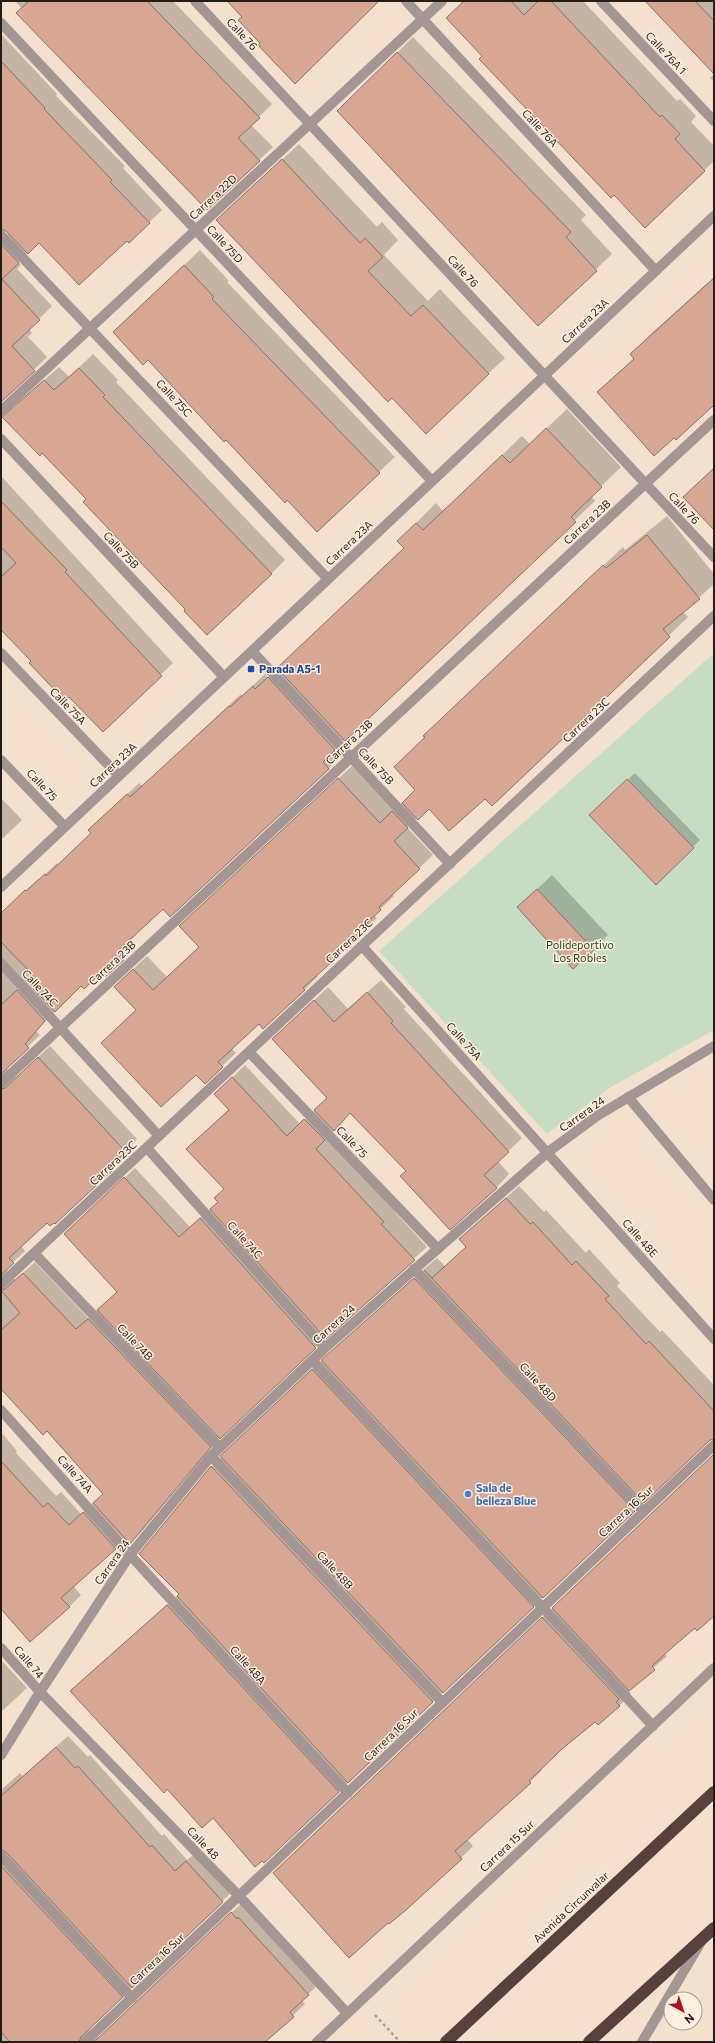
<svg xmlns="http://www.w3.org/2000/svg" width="715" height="2043" font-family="Commissioner,sans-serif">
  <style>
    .green { fill: #c7ddc3 }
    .shadow { fill: #0003 }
    .building { fill: #d8a794; stroke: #8a7269 }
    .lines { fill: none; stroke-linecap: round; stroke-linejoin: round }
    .path { stroke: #ad9e8f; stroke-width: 2.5; stroke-dasharray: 3 3; stroke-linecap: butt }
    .minor { stroke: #a39694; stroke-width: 10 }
    .highway { stroke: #58403c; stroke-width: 12 }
    .transit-dot { fill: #1a4fb4; stroke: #ffefdf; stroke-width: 1.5 }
    .shop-dot { fill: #3f7fe0; stroke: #ffefdf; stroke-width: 1.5 }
    .labels { text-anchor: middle; stroke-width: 3; stroke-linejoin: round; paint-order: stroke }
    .street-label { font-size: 11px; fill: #251e17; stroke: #ffefdf }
    .transit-label { font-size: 11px; font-weight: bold; fill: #164399; stroke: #ffefdf; text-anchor: start }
    .park-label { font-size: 11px; fill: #204c1a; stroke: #ffefdf }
    .shop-label { font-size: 11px; font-weight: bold; fill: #366cbe; stroke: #ffefdf; text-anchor: start }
  </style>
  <rect width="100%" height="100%" fill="#f4e1cd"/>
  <path class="green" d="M 714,653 L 714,1030 L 611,1087 L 547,1134 L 379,951 Z"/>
  <path class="shadow" d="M 15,1 L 173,1 L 272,104 L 251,125 L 273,147 L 207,209 Z
    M 465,1 L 583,1 L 677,101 L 680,99 L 696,116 L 691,122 L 714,146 L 714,161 L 645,227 L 483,56 Z
    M 646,1 L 714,1 L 714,72 Z
    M 1,34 L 57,94 L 56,96 L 125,166 L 123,168 L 162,210 L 129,242 L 127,239 L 39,242 L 18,262 L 21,265 L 17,269 L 52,306 L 29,329 L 32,333 L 28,337 L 47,357 L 1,402 L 1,241 L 12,230 L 1,206 Z
    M 413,37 L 586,215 L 581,220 L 612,254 L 538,325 L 338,111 Z
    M 714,75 L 714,82 L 710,78 Z
    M 299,144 L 377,227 L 382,222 L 398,240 L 384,255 L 428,301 L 440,289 L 505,358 L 488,374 L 234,204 Z
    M 200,250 L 229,281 L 227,282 L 395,457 L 379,472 L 130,317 Z
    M 714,277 L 714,404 L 598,392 L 634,358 L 631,354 L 654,331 Z
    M 93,354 L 118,380 L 116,382 L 285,560 L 271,574 L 187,609 L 87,499 L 18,403 L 59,367 L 69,377 Z
    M 567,409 L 621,467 L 591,496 L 595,501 L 334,750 L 340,756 L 329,768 L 171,915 L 163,907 L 130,938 L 135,947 L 105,976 L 101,971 L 81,985 L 36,1031 L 40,1035 L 7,1067 L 8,1075 L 12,1078 L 18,1076 L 50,1046 L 137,1139 L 124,1152 L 127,1155 L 55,1223 L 47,1222 L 21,1246 L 25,1251 L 8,1267 L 6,1274 L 11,1279 L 16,1279 L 35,1262 L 88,1318 L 100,1308 L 118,1292 L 76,1224 L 135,1168 L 190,1227 L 219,1201 L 225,1189 L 201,1136 L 229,1109 L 215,1094 L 245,1065 L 300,1124 L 328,1098 L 286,1028 L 328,987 L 348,1009 L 381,980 L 406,1007 L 404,1009 L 522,1138 L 498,1161 L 509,1174 L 496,1188 L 407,1171 L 351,1112 L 328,1136 L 396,1209 L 394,1211 L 427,1247 L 325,1337 L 220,1437 L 142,1531 L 130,1543 L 126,1538 L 73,1586 L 81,1595 L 69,1607 L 1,1608 L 1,1432 L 17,1451 L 16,1453 L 56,1496 L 61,1492 L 81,1514 L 103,1494 L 47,1429 L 1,1387 L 1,914 L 38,879 L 39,880 L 57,863 L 58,865 L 92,833 L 102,818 L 139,783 L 143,786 L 241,694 L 242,696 L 265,674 L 268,678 L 404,548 L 398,541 L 436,503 L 443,511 L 522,436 L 530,444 Z
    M 1,476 L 173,663 L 103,730 L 1,629 Z
    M 667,516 L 714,574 L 714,584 L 683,612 L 688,617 L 492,805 L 485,798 L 429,808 L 417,818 L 407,827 L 433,855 L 392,894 L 394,896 L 374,915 L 377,918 L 316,975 L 318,976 L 304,990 L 259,1023 L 231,1048 L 236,1053 L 222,1066 L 137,1010 L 129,973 L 147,956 L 167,977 L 200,946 L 194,913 L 352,766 L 394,810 L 416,790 L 426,737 L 444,717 L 623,547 L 625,550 Z
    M 635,773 L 700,840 L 656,883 L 591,815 Z
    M 1,798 L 22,820 L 1,840 Z
    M 552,875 L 608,935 L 573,967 L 518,907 Z
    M 519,1186 L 544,1212 L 546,1210 L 586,1253 L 589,1249 L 620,1283 L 617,1286 L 660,1332 L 662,1330 L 714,1385 L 714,1438 L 709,1439 L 338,1792 L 214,1816 L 84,1679 L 179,1594 L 141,1554 L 212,1467 L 234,1443 L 334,1349 L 437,1258 L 445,1266 L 467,1246 L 460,1239 Z
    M 714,1455 L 714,1615 L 696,1627 L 664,1654 L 667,1656 L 628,1690 L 631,1694 L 619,1706 L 595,1720 L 562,1749 L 541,1768 L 542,1770 L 530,1782 L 467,1839 L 473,1846 L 461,1858 L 405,1909 L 286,1861 Z
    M 1,1660 L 27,1688 L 1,1712 Z
    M 68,1736 L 88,1757 L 90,1755 L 162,1836 L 164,1834 L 187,1860 L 199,1850 L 234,1890 L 92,2025 L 90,2031 L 92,2035 L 99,2037 L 102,2035 L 244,1901 L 320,1983 L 302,2000 L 305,2004 L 265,2042 L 3,2042 L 1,2040 L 1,1790 L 20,1773 L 23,1776 Z"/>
  <path class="building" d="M 29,1 L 147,1 L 260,118 L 238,138 L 260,161 L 207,210 L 16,13 Z
    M 227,1 L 379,1 L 295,84 L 258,45 L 260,43 L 238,20 L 242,17 Z
    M 464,1 L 511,1 L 524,15 L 538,1 L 551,1 L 660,117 L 662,115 L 680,134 L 675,139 L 705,171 L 645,228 L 614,195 L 611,198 L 479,59 L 482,56 L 446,18 Z
    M 645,1 L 695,1 L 714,21 L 714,74 Z
    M 397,52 L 571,232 L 566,237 L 597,271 L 538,326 L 337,111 Z
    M 1,61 L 45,108 L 44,109 L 112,180 L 110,182 L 150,223 L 129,243 L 127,241 L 79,285 L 39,243 L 28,254 L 6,231 L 1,229 Z
    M 282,159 L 360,243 L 365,238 L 383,257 L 368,271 L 411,316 L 423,305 L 489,374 L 426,434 L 392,398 L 388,402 L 216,220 Z
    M 1,244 L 19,263 L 2,279 L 40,320 L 12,346 L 35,371 L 1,402 Z
    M 184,265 L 214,297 L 212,299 L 380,473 L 317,532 L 287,500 L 285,503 L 226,440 L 224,442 L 148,360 L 143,365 L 113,332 Z
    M 714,278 L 714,405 L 676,440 L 674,438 L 654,456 L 597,392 L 634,359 L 630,354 Z
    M 79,368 L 105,395 L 103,397 L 272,574 L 207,635 L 184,611 L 185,609 L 83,502 L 86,499 L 42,453 L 40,456 L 2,417 L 44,380 L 54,390 Z
    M 546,428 L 602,487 L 571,517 L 576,522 L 345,741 L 277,668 L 404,548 L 397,541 L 416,523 L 423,530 L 502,455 L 510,463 Z
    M 714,468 L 714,530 L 683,497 Z
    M 1,501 L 67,570 L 65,572 L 162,676 L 103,732 L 69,697 L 65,701 L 29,663 L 31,661 L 1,630 L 1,577 L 16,563 L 1,547 Z
    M 647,535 L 700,599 L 663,629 L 670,637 L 492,806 L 485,799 L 449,831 L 429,809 L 418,820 L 402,803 L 415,790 L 394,767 L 425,737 L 423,736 L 603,565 L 606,568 Z
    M 268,677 L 335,750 L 323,762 L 329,769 L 170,917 L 163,909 L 119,950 L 124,960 L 105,977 L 101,973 L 84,989 L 81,986 L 55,1012 L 26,981 L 33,975 L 1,942 L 1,913 L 25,890 L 26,891 L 45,874 L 46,876 L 91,833 L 88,830 L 127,794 L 130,797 L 229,706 L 230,707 L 253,686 L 255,689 Z
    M 338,778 L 380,823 L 392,811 L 408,828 L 394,841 L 420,869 L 379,907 L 381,910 L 361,928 L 365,932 L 303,988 L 305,990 L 263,1029 L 259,1024 L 218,1062 L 223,1067 L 205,1084 L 196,1075 L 161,1107 L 101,1043 L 136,1010 L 114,987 L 133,969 L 153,990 L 199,947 L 179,926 Z
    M 627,779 L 694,848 L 656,885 L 589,815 Z
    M 537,889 L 594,950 L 573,969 L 517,907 Z
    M 17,990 L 45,1021 L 25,1044 L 29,1048 L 1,1074 L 1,1005 Z
    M 367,992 L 393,1021 L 391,1023 L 509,1152 L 484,1175 L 497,1188 L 450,1230 L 400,1176 L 406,1171 L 350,1113 L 334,1131 L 314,1110 L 327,1098 L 272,1039 L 314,1000 L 334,1022 Z
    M 38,1057 L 126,1152 L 112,1164 L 115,1168 L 55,1224 L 54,1223 L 50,1226 L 47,1223 L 9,1258 L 14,1263 L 1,1275 L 1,1089 L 5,1088 Z
    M 232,1077 L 287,1136 L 304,1119 L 325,1140 L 316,1149 L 384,1222 L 381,1224 L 415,1260 L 326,1339 L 210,1209 L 218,1202 L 214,1198 L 224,1189 L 186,1149 L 229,1110 L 214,1094 Z
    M 124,1177 L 179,1237 L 200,1218 L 316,1348 L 220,1439 L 97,1310 L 117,1292 L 64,1234 Z
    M 506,1198 L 530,1224 L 533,1222 L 572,1265 L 576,1261 L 609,1296 L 605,1299 L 646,1344 L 649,1341 L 714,1411 L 714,1439 L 710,1440 L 644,1503 L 424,1270 L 432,1278 L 466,1247 L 459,1239 Z
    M 23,1273 L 76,1329 L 88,1319 L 211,1447 L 130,1544 L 93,1503 L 103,1494 L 47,1431 L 43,1435 L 1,1389 L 1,1330 L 20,1313 L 1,1290 L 5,1289 Z
    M 414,1278 L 635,1511 L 543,1598 L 321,1360 Z
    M 312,1369 L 534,1607 L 443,1693 L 220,1456 Z
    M 714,1454 L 714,1616 L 697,1631 L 695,1628 L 674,1646 L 652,1666 L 655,1670 L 629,1691 L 552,1608 Z
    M 1,1461 L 43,1507 L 48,1503 L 69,1525 L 83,1512 L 116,1549 L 61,1598 L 70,1607 L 30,1642 L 1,1609 Z
    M 211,1466 L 433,1702 L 348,1783 L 177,1596 L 179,1594 L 139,1554 Z
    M 167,1605 L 339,1792 L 264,1863 L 262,1861 L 255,1867 L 213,1818 L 202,1828 L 167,1789 L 164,1793 L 70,1691 Z
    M 542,1617 L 619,1699 L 616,1702 L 620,1706 L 598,1725 L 595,1722 L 562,1749 L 529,1781 L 531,1783 L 455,1851 L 462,1859 L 406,1910 L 389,1924 L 388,1923 L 349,1958 L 273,1873 Z
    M 56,1747 L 75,1768 L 78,1766 L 150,1847 L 152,1845 L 175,1871 L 186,1861 L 223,1902 L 132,1988 L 6,1852 L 1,1850 L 1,1796 Z
    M 1,1866 L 123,1997 L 81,2037 L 79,2042 L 10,2042 L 1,2032 Z
    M 231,1912 L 237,1919 L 238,1917 L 309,1995 L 290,2012 L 294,2017 L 265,2042 L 94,2042 Z"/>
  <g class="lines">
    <path class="path" d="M 375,2015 L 400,2042"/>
    <path class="minor" d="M 195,1 L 714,557
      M 406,1 L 656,271
      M 601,1 L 714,121
      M 1,23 L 432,481
      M 1,235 L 328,579
      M 1,411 L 442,1
      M 1,439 L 224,677
      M 252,651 L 450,864
      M 1,653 L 119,776
      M 1,760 L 65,827
      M 1,887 L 714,216
      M 362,946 L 714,1339
      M 1,963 L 159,1136
      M 249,1052 L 438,1249
      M 1,1083 L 714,420
      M 628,1097 L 714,1200
      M 147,1148 L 325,1348
      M 34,1253 L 220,1448
      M 414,1269 L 643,1511
      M 1,1284 L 714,616
      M 312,1360 L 653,1726
      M 1,1410 L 130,1555 L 348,1793
      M 211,1456 L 442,1702
      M 1,1648 L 40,1692 L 240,1897 L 347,2013
      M 1,1755 L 40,1692 L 130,1555 L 211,1456 L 325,1348 L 548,1152 L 597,1116 L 714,1046
      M 1,1856 L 132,1998
      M 85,2042 L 714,1445
      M 317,2042 L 714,1668
      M 642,2042 L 701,1942"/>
    <path class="highway" d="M 446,2042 L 714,1792
      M 589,2042 L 714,1928"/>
  </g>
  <rect class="transit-dot" x="247" y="665" width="8" height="8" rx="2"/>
  <circle class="shop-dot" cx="468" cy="1494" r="4"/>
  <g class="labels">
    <g class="street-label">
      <text transform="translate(242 34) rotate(47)" y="4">Calle 76</text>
      <text transform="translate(666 53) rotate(47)" y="4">Calle 76A 1</text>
      <text transform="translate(540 128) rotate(47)" y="4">Calle 76A</text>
      <text transform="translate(213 197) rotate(-43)" y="4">Carrera 22D</text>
      <text transform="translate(225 244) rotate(47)" y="4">Calle 75D</text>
      <text transform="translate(463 271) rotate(47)" y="4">Calle 76</text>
      <text transform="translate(585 321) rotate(-43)" y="4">Carrera 23A</text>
      <text transform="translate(174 398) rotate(47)" y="4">Calle 75C</text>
      <text transform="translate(684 508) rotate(47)" y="4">Calle 76</text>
      <text transform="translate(587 522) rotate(-43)" y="4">Carrera 23B</text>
      <text transform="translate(349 543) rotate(-43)" y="4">Carrera 23A</text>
      <text transform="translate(121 550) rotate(47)" y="4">Calle 75B</text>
      <text transform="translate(68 706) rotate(46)" y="4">Calle 75A</text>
      <text transform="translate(586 720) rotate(-43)" y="4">Carrera 23C</text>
      <text transform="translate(349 742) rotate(-43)" y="4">Carrera 23B</text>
      <text transform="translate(113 765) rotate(-43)" y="4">Carrera 23A</text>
      <text transform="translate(376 766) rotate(47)" y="4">Calle 75B</text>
      <text transform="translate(42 785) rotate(47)" y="4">Calle 75</text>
      <text transform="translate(349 941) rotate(-43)" y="4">Carrera 23C</text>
      <text transform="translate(112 963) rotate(-43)" y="4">Carrera 23B</text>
      <text transform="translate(40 988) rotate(47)" y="4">Calle 74C</text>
      <text transform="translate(464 1041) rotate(48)" y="4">Calle 75A</text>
      <text transform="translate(582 1114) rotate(-35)" y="4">Carrera 24</text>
      <text transform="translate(352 1142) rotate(46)" y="4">Calle 75</text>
      <text transform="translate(113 1163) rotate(-43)" y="4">Carrera 23C</text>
      <text transform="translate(640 1238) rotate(48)" y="4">Calle 48E</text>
      <text transform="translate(245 1240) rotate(48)" y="4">Calle 74C</text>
      <text transform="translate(334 1324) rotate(-42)" y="4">Carrera 24</text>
      <text transform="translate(135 1342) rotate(46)" y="4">Calle 74B</text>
      <text transform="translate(538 1382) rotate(47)" y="4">Calle 48D</text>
      <text transform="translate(75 1474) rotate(48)" y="4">Calle 74A</text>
      <text transform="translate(626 1511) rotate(-43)" y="4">Carrera 16 Sur</text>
      <text transform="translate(112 1562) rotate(-55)" y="4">Carrera 24</text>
      <text transform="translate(335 1570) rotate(47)" y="4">Calle 48B</text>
      <text transform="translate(29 1662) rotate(49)" y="4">Calle 74</text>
      <text transform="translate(248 1665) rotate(48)" y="4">Calle 48A</text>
      <text transform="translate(391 1735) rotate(-44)" y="4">Carrera 16 Sur</text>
      <text transform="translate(203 1843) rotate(46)" y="4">Calle 48</text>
      <text transform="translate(507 1846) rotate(-43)" y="4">Carrera 15 Sur</text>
      <text transform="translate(571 1907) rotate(-43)" y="4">Avenida Circunvalar</text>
      <text transform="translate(157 1959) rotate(-43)" y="4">Carrera 16 Sur</text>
    </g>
    <g class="transit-label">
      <text x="259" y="673">Parada A5-1</text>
    </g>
    <g class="park-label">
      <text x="580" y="949">Polideportivo<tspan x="580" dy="13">Los Robles</tspan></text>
    </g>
    <g class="shop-label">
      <text x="476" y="1492">Sala de<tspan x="476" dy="13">belleza Blue</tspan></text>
    </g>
  </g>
  <rect width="715" height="2043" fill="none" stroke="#251e17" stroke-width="4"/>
  <g transform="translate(683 2011) rotate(140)"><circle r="19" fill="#ffefdf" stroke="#a89b8f"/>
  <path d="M0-3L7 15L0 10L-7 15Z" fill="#a91322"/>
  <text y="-6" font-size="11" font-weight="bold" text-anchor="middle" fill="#251e17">N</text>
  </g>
</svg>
